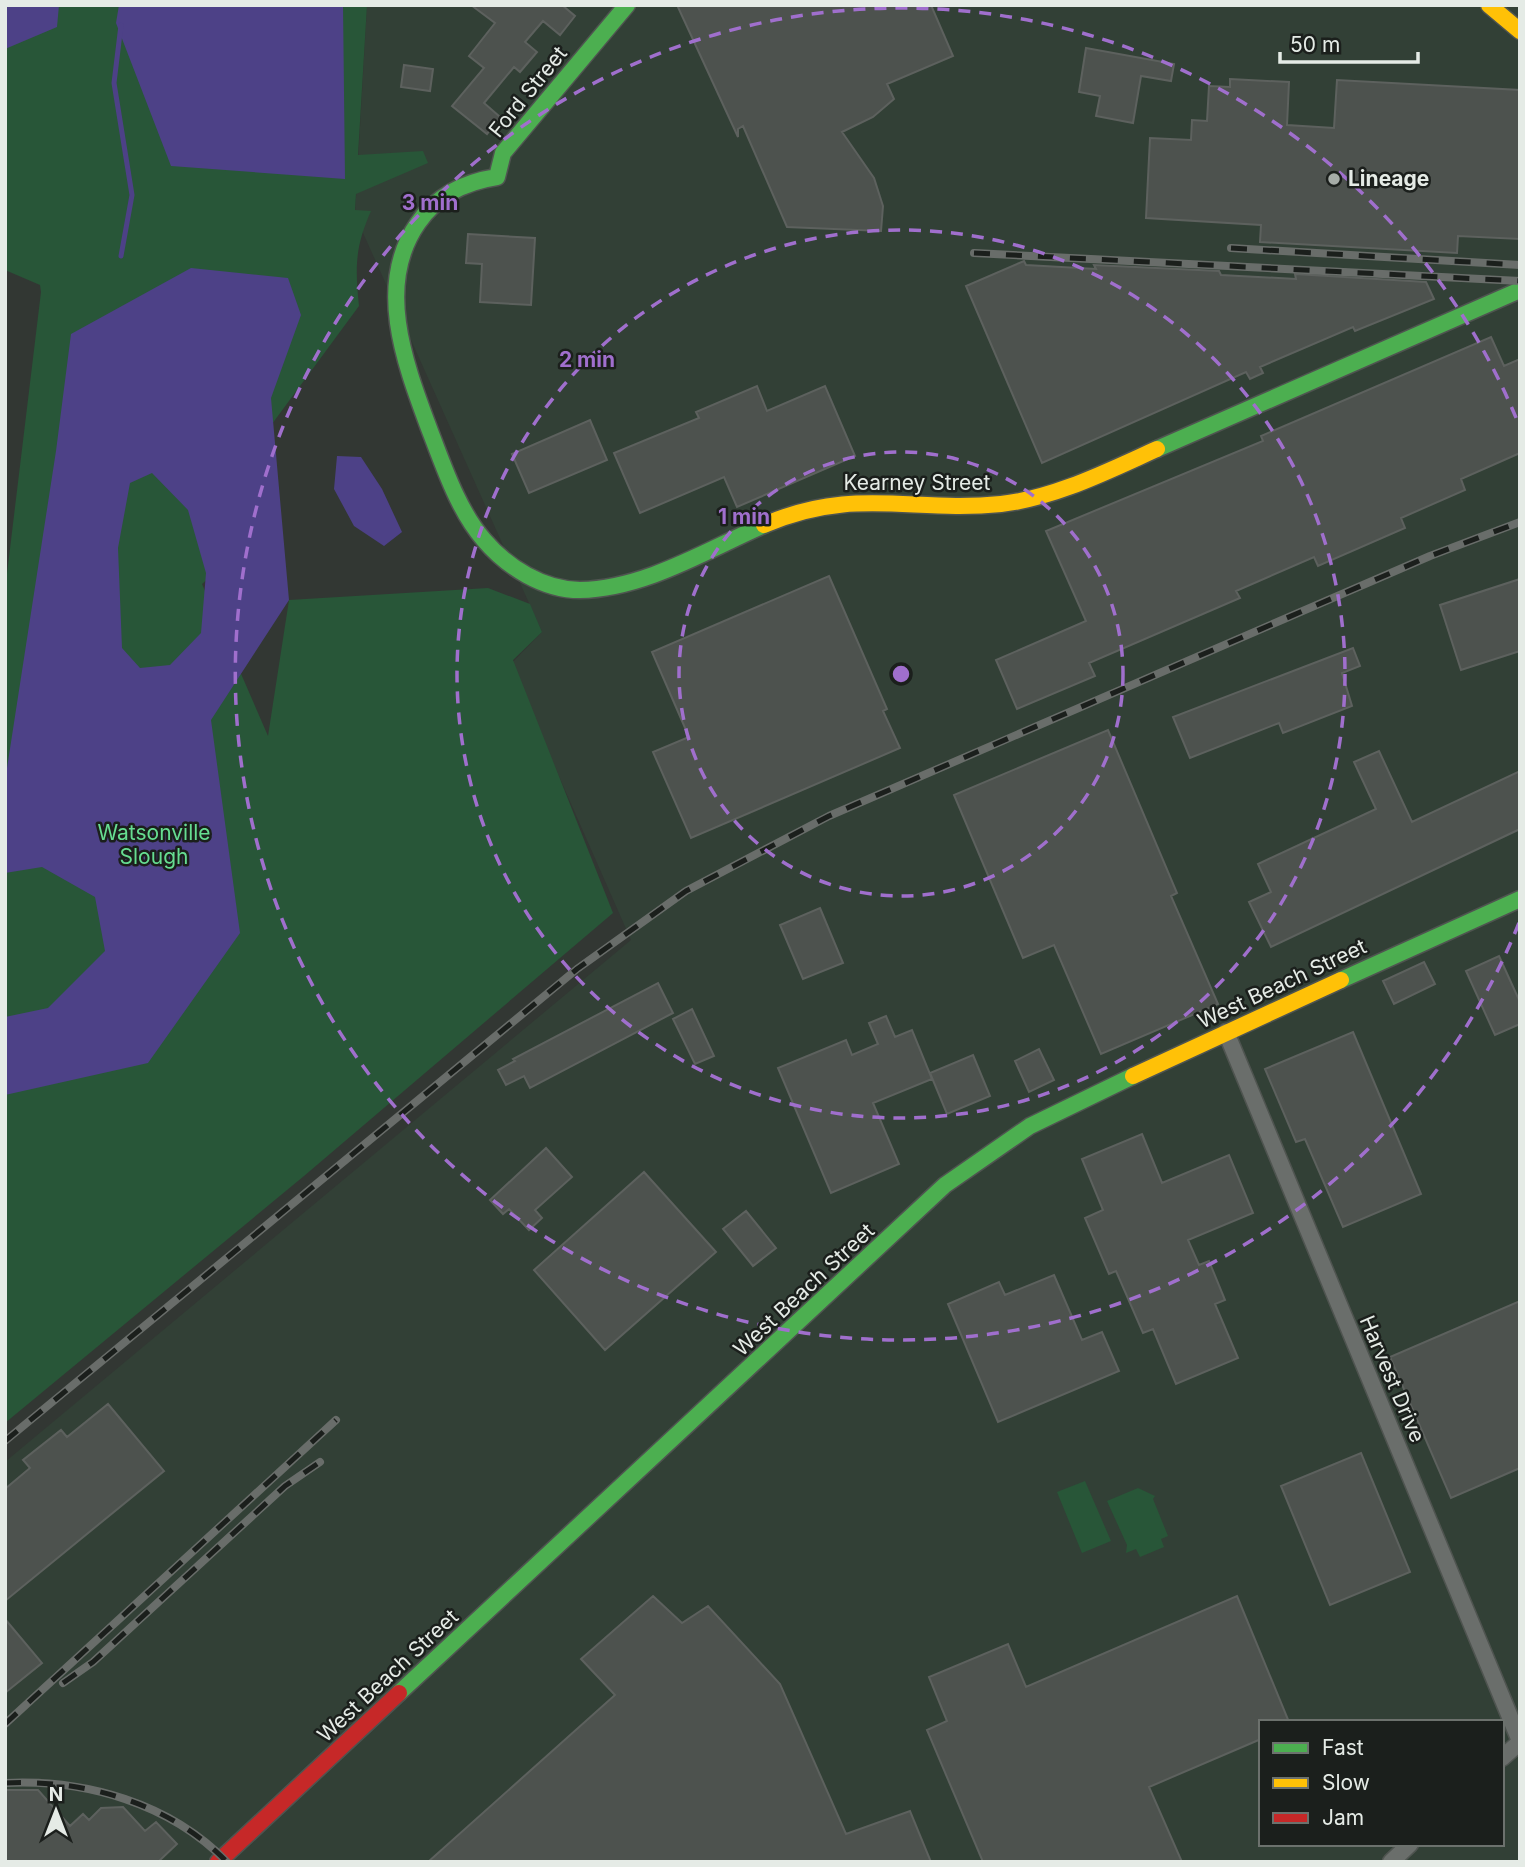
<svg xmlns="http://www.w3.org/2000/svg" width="1525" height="1867" font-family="Inter,sans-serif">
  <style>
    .built { fill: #324036; fill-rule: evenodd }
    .green { fill: #285638 }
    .water { fill: #4d4187; fill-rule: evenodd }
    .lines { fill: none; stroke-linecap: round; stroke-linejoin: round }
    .stream { stroke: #4d4187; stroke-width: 5 }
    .building { fill: #4d524e; stroke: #5d615e; stroke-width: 2 }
    .street-casing { stroke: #4f5450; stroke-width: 19 }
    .fast-casing { stroke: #4f5450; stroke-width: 19 }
    .slow-casing { stroke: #4f5450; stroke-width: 19 }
    .jam-casing { stroke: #4f5450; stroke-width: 19 }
    .street { stroke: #6a6e6b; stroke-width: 16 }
    .fast { stroke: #4caf50; stroke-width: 16 }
    .slow { stroke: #ffc107; stroke-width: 16 }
    .jam { stroke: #c62828; stroke-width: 16 }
    .rail-casing { stroke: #696d6a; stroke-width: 8 }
    .rail { stroke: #1b1f1c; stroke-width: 5; stroke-dasharray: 16; stroke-linecap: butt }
    .ring { fill: none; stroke: #a06fcd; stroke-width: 3.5; stroke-dasharray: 12 9 }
    .poi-dot { fill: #a6aca7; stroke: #1b1f1c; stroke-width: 2.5 }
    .labels { text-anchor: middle; stroke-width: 5; stroke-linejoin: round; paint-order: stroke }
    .street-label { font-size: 21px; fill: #e5ebe6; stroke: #1b1f1c }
    .poi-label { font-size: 21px; font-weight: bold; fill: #e5ebe6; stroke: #1b1f1c; text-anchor: start }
    .park-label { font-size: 21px; fill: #66dd91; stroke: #1b1f1c }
    .centre { fill: #a06fcd; stroke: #1b1f1c; stroke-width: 3.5 }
    .ring-label { font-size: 21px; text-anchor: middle; font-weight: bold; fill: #a06fcd; stroke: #1b1f1c; stroke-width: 5; stroke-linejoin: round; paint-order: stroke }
  </style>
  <rect width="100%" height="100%" fill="#323733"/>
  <path class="built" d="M 367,5 L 1520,5 L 1520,1862 L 5,1862 L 5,1462 L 631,940 L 510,665 L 542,632 L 355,215 ZM 1261,1722 L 1502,1722 L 1502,1844 L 1261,1844 Z"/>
  <path class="green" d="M 5,5 L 367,5 L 358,155 L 423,151 L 428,163 L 356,194 L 355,210 L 371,211 C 355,247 355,267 359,306 L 258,443 L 249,542 L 202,584 L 268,736 L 289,600 L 488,588 L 530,604 L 542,632 L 513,660 L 613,913 L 304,1176 L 5,1423 L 5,590 L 41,292 L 40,285 L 5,270 Z
    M 1085,1481 L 1111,1541 L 1082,1553 L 1057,1492 Z
    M 1138,1488 L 1155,1496 L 1153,1499 L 1168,1536 L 1161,1539 L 1164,1547 L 1140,1557 L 1136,1549 L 1126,1553 L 1127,1545 L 1107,1501 Z"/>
  <path class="water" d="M 5,5 L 59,5 L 57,27 L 5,49 Z
    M 119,5 L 343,5 L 345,179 L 171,166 L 116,23 Z
    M 191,268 L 288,278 L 301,315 L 271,398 L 289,600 L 211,720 L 240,933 L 148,1063 L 5,1095 L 5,1017 L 48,1008 L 105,951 L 95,897 L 42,867 L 5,873 L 5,781 L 56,451 L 71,334 ZM 152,473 L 188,510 L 206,573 L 201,633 L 170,665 L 140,668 L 122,648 L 118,548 L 130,483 Z
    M 337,456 L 361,457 L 382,489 L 402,532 L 384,546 L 354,526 L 334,489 Z"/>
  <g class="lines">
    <path class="stream" d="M 121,256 L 132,195 L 114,83 L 121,25"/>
  </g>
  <path class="building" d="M 471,5 L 562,5 L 575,16 L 560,35 L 543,21 L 525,42 L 537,52 L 520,72 L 514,67 L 484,103 L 500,117 L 487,134 L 452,106 L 484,68 L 469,56 L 495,23 Z
    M 677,5 L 931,5 L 953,56 L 887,84 L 894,99 L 873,117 L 842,132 L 874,178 L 883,206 L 881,231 L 787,227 L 743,126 L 738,129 L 738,137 Z
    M 1086,48 L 1174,64 L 1171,81 L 1141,76 L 1133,123 L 1096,116 L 1100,96 L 1079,92 Z
    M 404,65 L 433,69 L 430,91 L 401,87 Z
    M 1230,79 L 1289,82 L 1287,125 L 1334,128 L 1337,80 L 1520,90 L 1520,239 L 1458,236 L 1457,253 L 1260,242 L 1261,225 L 1146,218 L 1150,138 L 1191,140 L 1192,120 L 1207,121 L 1209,86 L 1230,87 Z
    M 468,234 L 535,238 L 531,305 L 480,302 L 482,264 L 466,263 Z
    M 1024,261 L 1026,265 L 1096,269 L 1094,265 L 1219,271 L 1221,275 L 1296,279 L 1295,274 L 1426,282 L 1434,299 L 1355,331 L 1353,327 L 1260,367 L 1263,373 L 1250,379 L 1246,372 L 1042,463 L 966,286 Z
    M 1491,337 L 1504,366 L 1520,359 L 1520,453 L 1461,479 L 1465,490 L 1401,518 L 1405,528 L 1318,566 L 1314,557 L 1236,591 L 1240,598 L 1089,663 L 1095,676 L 1017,709 L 996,660 L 1086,621 L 1046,531 L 1263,441 L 1261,436 Z
    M 757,386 L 767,411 L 825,386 L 855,456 L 737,507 L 724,477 L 640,513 L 614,453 L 699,418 L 696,412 Z
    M 590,420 L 607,460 L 529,493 L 512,454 Z
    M 829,576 L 887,709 L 883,711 L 900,748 L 691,838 L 653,752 L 689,737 L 652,652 Z
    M 1520,579 L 1520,651 L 1461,670 L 1440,605 Z
    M 1353,648 L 1360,666 L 1342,673 L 1352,706 L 1283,733 L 1279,723 L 1190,758 L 1173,717 Z
    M 1108,730 L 1177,893 L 1171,896 L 1218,1004 L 1101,1054 L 1054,945 L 1023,958 L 954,795 Z
    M 1379,751 L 1412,822 L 1520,771 L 1520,829 L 1271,947 L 1249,902 L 1271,892 L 1258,864 L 1376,809 L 1354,762 Z
    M 820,908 L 843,963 L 803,979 L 780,925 Z
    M 1499,956 L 1520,1002 L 1520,1024 L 1495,1035 L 1466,971 Z
    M 1424,962 L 1435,984 L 1394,1004 L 1383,981 Z
    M 658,983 L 673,1013 L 530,1088 L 524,1076 L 506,1085 L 498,1070 L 515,1061 L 513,1059 Z
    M 692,1009 L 714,1056 L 695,1064 L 673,1019 Z
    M 886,1016 L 895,1037 L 912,1030 L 932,1079 L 873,1103 L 899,1164 L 831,1193 L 778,1068 L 846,1040 L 852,1055 L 878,1044 L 869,1023 Z
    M 1353,1032 L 1421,1194 L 1343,1227 L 1305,1139 L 1296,1142 L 1265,1069 Z
    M 1039,1049 L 1054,1080 L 1029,1092 L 1015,1061 Z
    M 973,1055 L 990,1096 L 947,1114 L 930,1073 Z
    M 1142,1134 L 1162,1183 L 1229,1155 L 1253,1213 L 1188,1240 L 1199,1265 L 1209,1261 L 1225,1300 L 1215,1304 L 1238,1358 L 1176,1384 L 1153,1329 L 1143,1333 L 1116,1271 L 1109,1274 L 1085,1218 L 1103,1210 L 1082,1159 Z
    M 546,1148 L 572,1177 L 535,1210 L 542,1218 L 529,1230 L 509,1209 L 503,1214 L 490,1200 Z
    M 644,1172 L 716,1252 L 605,1350 L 534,1270 Z
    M 746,1211 L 776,1248 L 753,1266 L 723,1229 Z
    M 1054,1275 L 1082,1340 L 1102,1332 L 1119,1371 L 998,1422 L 948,1304 L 999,1282 L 1005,1295 Z
    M 1520,1301 L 1520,1468 L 1451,1498 L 1390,1357 Z
    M 108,1404 L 164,1471 L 5,1601 L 5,1489 L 30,1468 L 23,1460 L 61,1430 L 67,1437 Z
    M 1361,1453 L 1410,1572 L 1330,1605 L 1281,1486 Z
    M 653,1596 L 682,1623 L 708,1606 L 780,1684 L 846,1834 L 910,1811 L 931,1862 L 428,1862 L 615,1695 L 581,1659 Z
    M 1237,1596 L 1289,1722 L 1261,1722 L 1261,1739 L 1149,1787 L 1182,1862 L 983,1862 L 927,1730 L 947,1721 L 929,1677 L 1008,1644 L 1026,1687 Z
    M 5,1619 L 42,1663 L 5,1693 Z
    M 5,1790 L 38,1790 L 70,1826 L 83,1814 L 89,1820 L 101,1808 L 123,1807 L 145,1831 L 156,1822 L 177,1844 L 158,1862 L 5,1862 Z"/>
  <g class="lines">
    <g class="street-casing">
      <path id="street" d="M 1226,1032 L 1520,1741
        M 1502,1758 L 1520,1742
        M 1391,1862 L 1410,1844"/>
    </g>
    <g class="fast-casing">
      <path id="fast" d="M 627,5 L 503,153 L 497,177 C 464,182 437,195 418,223 C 374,286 406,366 430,431 C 444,467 458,510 484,540 C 507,567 543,590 580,590 C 644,589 707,550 764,525
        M 1157,449 L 1520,290
        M 1341,980 L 1520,899
        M 399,1693 L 945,1185 L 1030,1126 L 1133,1076"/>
    </g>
    <g class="slow-casing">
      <path id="slow" d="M 1489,5 L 1520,31
        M 764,525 C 853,486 912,513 1001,504 C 1055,498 1108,471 1157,449
        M 1133,1076 L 1341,980"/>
    </g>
    <g class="jam-casing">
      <path id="jam" d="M 218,1862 L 399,1693"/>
    </g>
    <use href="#street" class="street"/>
    <use href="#fast" class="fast"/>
    <use href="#slow" class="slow"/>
    <use href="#jam" class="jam"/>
    <g class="rail-casing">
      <path id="rail" d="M 1231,248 L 1520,265
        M 974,253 L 1520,281
        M 5,1441 L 577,969 L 686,891 L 829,816 L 1430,556 L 1520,522
        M 63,1683 L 93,1662 L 285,1486 L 320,1462
        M 5,1724 L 336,1420
        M 5,1783 C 85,1779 170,1803 227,1862"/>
    </g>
    <use href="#rail" class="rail"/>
  </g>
  <g class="ring">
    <circle cx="901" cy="674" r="222"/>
    <circle cx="901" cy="674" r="444"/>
    <path d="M1519 923A666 666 0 1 1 1519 425"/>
  </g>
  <circle class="poi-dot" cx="1334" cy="179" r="7"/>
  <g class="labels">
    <g class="street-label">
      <text transform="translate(528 92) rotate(-51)" y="7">Ford Street</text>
      <text x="917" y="490">Kearney Street</text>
      <text transform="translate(1282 984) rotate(-25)" y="7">West Beach Street</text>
      <text transform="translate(804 1290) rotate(-43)" y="7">West Beach Street</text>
      <text transform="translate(1392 1379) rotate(67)" y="7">Harvest Drive</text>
      <text transform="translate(388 1676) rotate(-43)" y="7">West Beach Street</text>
    </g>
    <g class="poi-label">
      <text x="1348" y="186">Lineage</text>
    </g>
    <g class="park-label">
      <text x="154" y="840">Watsonville<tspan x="154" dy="24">Slough</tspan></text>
    </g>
  </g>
  <circle cx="901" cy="674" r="10" class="centre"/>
  <g class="ring-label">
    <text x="430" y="210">3 min</text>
    <text x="587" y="367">2 min</text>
    <text x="744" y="524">1 min</text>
  </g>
  <rect width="1525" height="1867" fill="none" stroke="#e5ebe6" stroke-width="14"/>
  <rect x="1259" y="1720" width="245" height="126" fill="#1b1f1c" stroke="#6c716d" stroke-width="2"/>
  <rect x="1273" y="1743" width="35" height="10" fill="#4caf50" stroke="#6c716d" stroke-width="2"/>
  <text x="1322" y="1755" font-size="21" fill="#e5ebe6">Fast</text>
  <rect x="1273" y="1778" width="35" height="10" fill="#ffc107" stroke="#6c716d" stroke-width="2"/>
  <text x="1322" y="1790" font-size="21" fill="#e5ebe6">Slow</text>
  <rect x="1273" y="1813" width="35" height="10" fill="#c62828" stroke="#6c716d" stroke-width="2"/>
  <text x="1322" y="1825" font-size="21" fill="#e5ebe6">Jam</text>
  <g transform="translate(56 1811)" stroke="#1b1f1c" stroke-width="5" paint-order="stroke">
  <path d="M0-5L12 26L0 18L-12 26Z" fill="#e5ebe6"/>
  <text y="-10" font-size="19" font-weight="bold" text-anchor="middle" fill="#e5ebe6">N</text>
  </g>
  <path d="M1280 52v10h138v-10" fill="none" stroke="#e5ebe6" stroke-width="3.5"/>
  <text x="1290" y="52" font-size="21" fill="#e5ebe6" stroke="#1b1f1c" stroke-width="5" paint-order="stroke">50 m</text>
</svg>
